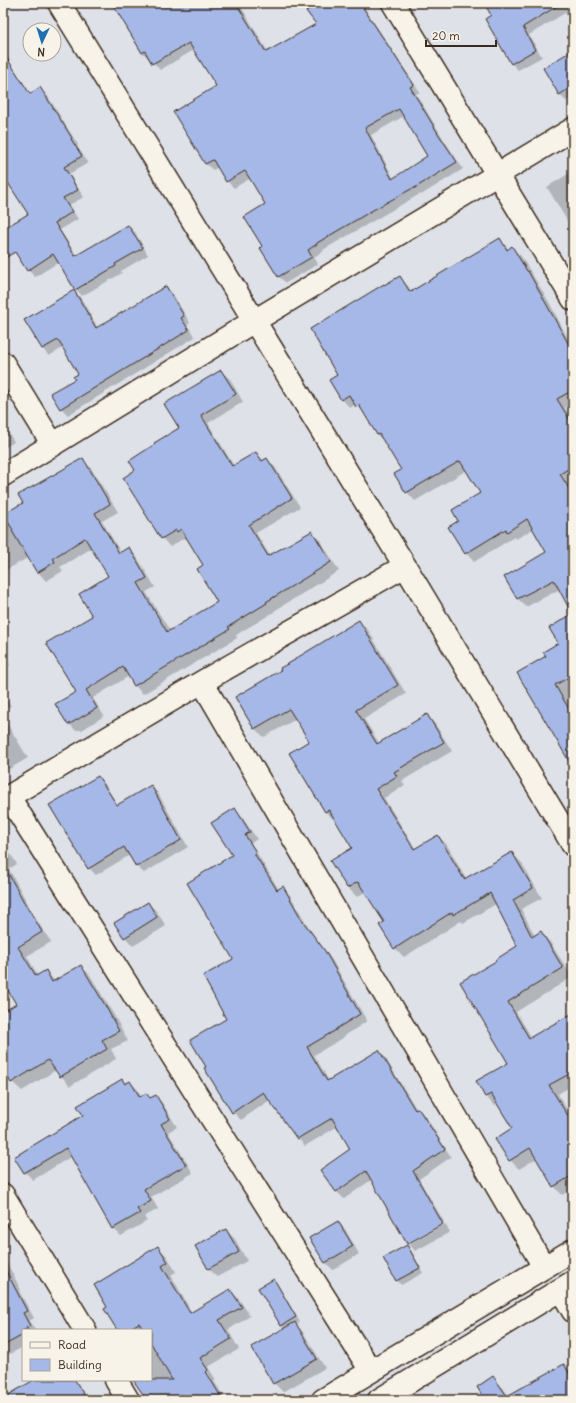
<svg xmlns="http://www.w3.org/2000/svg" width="576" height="1403" font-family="Delius,sans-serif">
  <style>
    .shadow { fill: #0003; fill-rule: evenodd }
    .building { fill: #a5b8e7; stroke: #3b2a1e; fill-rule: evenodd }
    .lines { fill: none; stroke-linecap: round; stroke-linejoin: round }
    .minor-casing { stroke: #3b2a1e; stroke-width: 25 }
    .minor { stroke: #f7f3e8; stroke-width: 22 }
  </style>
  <rect width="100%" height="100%" fill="#dee1e8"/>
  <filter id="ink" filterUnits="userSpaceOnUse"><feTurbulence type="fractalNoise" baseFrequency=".025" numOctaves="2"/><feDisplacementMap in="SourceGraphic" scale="8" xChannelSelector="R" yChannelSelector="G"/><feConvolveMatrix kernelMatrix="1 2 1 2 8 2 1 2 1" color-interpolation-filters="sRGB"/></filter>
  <g filter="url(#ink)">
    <path class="shadow" d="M 113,3 L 239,3 L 268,52 L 317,24 L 321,3 L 361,3 L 420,92 L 416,94 L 446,143 L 463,169 L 421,195 L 420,194 L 380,217 L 323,250 L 324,251 L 314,257 L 318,264 L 286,283 L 279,277 L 261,248 L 264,247 L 266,204 L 251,178 L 234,188 L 227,181 L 218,167 L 213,170 L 206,164 L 175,112 L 217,86 L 194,50 L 160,70 L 150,58 L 149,59 L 142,52 ZM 404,116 L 428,157 L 394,179 L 371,135 Z
      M 490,3 L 573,3 L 573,26 L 565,13 L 529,35 L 542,57 L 518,70 L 511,63 L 493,16 Z
      M 573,51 L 573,97 L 566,101 L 559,94 Z
      M 40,89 L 47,95 L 78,145 L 77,146 L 88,163 L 69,174 L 84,197 L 69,205 L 78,219 L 60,230 L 77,256 L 128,226 L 135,232 L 148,255 L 121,271 L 122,273 L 82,296 L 76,289 L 59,262 L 35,277 L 28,270 L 29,215 L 3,173 L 3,118 Z
      M 573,171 L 573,233 L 568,225 L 569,224 L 547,187 Z
      M 500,239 L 509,250 L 512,248 L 521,256 L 549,302 L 573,348 L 573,402 L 565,408 L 573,421 L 573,613 L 560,589 L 526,607 L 518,599 L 547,552 L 533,529 L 516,539 L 514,537 L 474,562 L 466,553 L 460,521 L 481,493 L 467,470 L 415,501 L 407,492 L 403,470 L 386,443 L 377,435 L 366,415 L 356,404 L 350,408 L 342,399 L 339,375 L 384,286 L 399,277 L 408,286 L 412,292 Z
      M 166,287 L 173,294 L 190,323 L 187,325 L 195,337 L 68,415 L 61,408 L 80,374 L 64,347 L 49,356 L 43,349 L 25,320 L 74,291 L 81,298 L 98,328 Z
      M 221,371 L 230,379 L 243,402 L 208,423 L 234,466 L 256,453 L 264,461 L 267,459 L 275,467 L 300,507 L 256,533 L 270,556 L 312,532 L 320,540 L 339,571 L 274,611 L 274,612 L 236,635 L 237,638 L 143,694 L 135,686 L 129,676 L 93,698 L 104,716 L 82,730 L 75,730 L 67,721 L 77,692 L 93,616 L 109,577 L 92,548 L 60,567 L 63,571 L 46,581 L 38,572 L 29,557 L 3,572 L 3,524 L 8,520 L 24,503 L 82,459 L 91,468 L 118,512 L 102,521 L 121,553 L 129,548 L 137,557 L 155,587 L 146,592 L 170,631 L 218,602 L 205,566 L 188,538 L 186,539 L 184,538 L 170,547 L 162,538 L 137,471 L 180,428 Z
      M 3,423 L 14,442 L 3,449 Z
      M 573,615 L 573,765 L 547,656 L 559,643 Z
      M 359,621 L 368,630 L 406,694 L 364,719 L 379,743 L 426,715 L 435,724 L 452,751 L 402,781 L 405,785 L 384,798 L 416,849 L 438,836 L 447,845 L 466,879 L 512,853 L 521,862 L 542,898 L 521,909 L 535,936 L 541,933 L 550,942 L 572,977 L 516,1012 L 532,1038 L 573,1014 L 573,1085 L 558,1094 L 573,1120 L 573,1189 L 562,1195 L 554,1186 L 537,1158 L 519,1169 L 510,1160 L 513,1128 L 498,1104 L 495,1106 L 486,1097 L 477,1081 L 510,1063 L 498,962 L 519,947 L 496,904 L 463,923 L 461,921 L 404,957 L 395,948 L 385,922 L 365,892 L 357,897 L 348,888 L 332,861 L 353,848 L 336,820 L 335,821 L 326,812 L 290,753 L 310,742 L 296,719 L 264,737 L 255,729 L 237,698 Z
      M 3,654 L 10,665 L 3,670 Z
      M 3,693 L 11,706 L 3,710 Z
      M 3,717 L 28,758 L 9,769 L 3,763 Z
      M 98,777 L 105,784 L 118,806 L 151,786 L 158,793 L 188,847 L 144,873 L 136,866 L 130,855 L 96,875 L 89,868 Z
      M 235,810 L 242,817 L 257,839 L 251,843 L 279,890 L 282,887 L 290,895 L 309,928 L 332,960 L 367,1021 L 343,1037 L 343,1038 L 314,1055 L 329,1081 L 379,1051 L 386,1059 L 417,1110 L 418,1109 L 426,1117 L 451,1157 L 419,1179 L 444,1222 L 409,1242 L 409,1244 L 371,1180 L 344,1199 L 336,1191 L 352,1149 L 338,1126 L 305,1146 L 298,1138 L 270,1100 L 241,1120 L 233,1112 L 205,1069 L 228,1019 L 234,959 L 233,855 Z
      M 3,843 L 17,864 L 9,869 L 36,919 L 51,942 L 27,956 L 38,976 L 46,972 L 55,981 L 80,966 L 90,975 L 114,1015 L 128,1041 L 111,1049 L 116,1059 L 70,1086 L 56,1070 L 22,1091 L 12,1082 L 3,1067 L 3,1013 L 17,1004 L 3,980 Z
      M 148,903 L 157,912 L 166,926 L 133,946 L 125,937 Z
      M 122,1081 L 126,1085 L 130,1082 L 138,1090 L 142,1097 L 151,1099 L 156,1096 L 163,1104 L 177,1127 L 168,1132 L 193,1173 L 151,1197 L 158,1209 L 144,1217 L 147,1221 L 121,1236 L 113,1228 L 72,1156 L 33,1180 L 25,1172 Z
      M 338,1222 L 345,1229 L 359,1254 L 333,1270 L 326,1263 L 311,1238 Z
      M 445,1224 L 450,1232 L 415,1251 L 409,1244 Z
      M 226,1230 L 235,1239 L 247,1261 L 217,1277 L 208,1268 Z
      M 407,1246 L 411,1250 L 423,1273 L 401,1285 L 397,1280 Z
      M 158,1247 L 167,1256 L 176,1272 L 171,1275 L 192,1313 L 230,1290 L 239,1299 L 250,1316 L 228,1330 L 239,1349 L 208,1367 L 216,1380 L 214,1381 L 226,1400 L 148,1400 L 134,1380 L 151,1380 L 151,1330 L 118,1330 Z
      M 3,1260 L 7,1263 L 21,1290 L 19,1291 L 34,1318 L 29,1321 L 35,1330 L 23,1330 L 23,1347 L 4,1357 L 3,1356 Z
      M 274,1280 L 278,1285 L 300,1322 L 296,1324 L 303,1332 L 325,1368 L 283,1392 L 274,1383 L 284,1329 L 259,1289 Z
      M 564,1365 L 573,1374 L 573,1400 L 486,1400 L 493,1378 L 503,1388 L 509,1396 Z
      M 50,1380 L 75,1380 L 85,1395 L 76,1400 L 62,1400 Z"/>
    <path class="building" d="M 112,3 L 236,3 L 266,52 L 316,24 L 306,11 L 319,3 L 360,3 L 414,85 L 410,87 L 439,135 L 457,162 L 413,189 L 413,188 L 373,210 L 317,243 L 317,244 L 308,250 L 312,257 L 278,277 L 260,248 L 262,246 L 244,217 L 265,204 L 245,171 L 226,182 L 213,160 L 205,164 L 173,112 L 216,86 L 189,43 L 152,64 L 145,51 L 142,53 ZM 399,109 L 427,156 L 392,179 L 365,128 Z
      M 484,3 L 562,3 L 523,27 L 535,50 L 511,64 L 485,19 L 491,15 Z
      M 573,50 L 573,86 L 559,95 L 543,68 Z
      M 3,52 L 30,94 L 40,87 L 72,138 L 71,139 L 82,156 L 64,167 L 78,190 L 63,198 L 72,212 L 55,223 L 75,256 L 128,225 L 143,248 L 115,264 L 116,266 L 75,290 L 53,254 L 27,271 L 15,252 L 3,259 L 3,229 L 28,214 L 3,175 Z
      M 500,238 L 507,250 L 512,246 L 527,271 L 528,271 L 573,352 L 573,390 L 557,399 L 573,425 L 573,466 L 560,474 L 573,495 L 573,675 L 555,685 L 573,716 L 573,768 L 517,673 L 546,656 L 543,652 L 558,643 L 549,628 L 572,614 L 554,580 L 517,599 L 504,577 L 546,552 L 527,519 L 507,532 L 506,529 L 465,554 L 448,527 L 458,521 L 452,510 L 480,493 L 460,461 L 406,493 L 394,474 L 401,470 L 379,434 L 377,435 L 359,405 L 356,407 L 349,395 L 341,400 L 329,380 L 337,375 L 310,329 L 384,284 L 384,285 L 400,276 L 410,292 Z
      M 166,286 L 184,316 L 181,318 L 189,330 L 60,409 L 50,393 L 75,379 L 73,377 L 78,374 L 58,340 L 42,349 L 24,320 L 74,290 L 96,328 Z
      M 221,370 L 236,394 L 201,415 L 232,466 L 256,452 L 262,461 L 267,458 L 292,498 L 249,525 L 268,556 L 312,531 L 331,562 L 266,602 L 267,603 L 228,627 L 230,629 L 134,686 L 123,667 L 86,690 L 97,708 L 68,725 L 55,704 L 76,692 L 46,643 L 92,616 L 79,594 L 108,576 L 85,538 L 53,558 L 55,562 L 37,573 L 12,531 L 13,530 L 3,514 L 23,503 L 18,495 L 83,458 L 110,504 L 95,513 L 119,553 L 129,547 L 147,578 L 138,583 L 167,632 L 217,602 L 197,569 L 203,565 L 181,529 L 177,532 L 176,530 L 161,539 L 123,478 L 135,470 L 129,461 L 155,444 L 154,443 L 179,428 L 164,404 Z
      M 359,620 L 398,685 L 356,710 L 377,744 L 427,714 L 444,742 L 394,772 L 397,776 L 376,789 L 414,849 L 438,835 L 464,879 L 512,852 L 533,888 L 513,900 L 532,937 L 541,931 L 563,968 L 508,1002 L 529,1038 L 573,1013 L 573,1072 L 549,1085 L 573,1124 L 573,1175 L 553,1187 L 530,1148 L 509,1161 L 495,1139 L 512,1128 L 491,1094 L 485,1097 L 476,1081 L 508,1063 L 460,982 L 496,961 L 495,960 L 517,946 L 490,893 L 453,915 L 452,912 L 394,949 L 379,925 L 384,922 L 358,882 L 347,888 L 330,861 L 352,848 L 329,810 L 325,812 L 289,753 L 309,741 L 289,709 L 254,729 L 235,697 L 281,670 L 280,668 L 295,660 L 295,659 Z
      M 98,776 L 117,805 L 151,785 L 181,840 L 136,867 L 124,847 L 88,869 L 49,805 Z
      M 235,808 L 250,832 L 245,835 L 256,852 L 254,853 L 277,890 L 283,886 L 302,920 L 325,951 L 360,1014 L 336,1029 L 336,1030 L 307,1047 L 327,1081 L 379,1050 L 415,1110 L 418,1108 L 445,1149 L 413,1171 L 443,1224 L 407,1244 L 366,1171 L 336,1192 L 320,1170 L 350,1149 L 332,1118 L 297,1139 L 263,1092 L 232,1113 L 204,1068 L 206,1067 L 190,1040 L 226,1019 L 203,976 L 233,959 L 187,883 L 232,855 L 211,823 Z
      M 3,864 L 29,911 L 30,911 L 42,932 L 18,947 L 36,976 L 46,970 L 52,982 L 81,965 L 105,1005 L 119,1031 L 102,1040 L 107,1049 L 60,1077 L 48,1060 L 11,1083 L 3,1069 L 3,1012 L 16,1004 L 3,982 Z
      M 148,902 L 157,917 L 124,938 L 114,923 Z
      M 122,1079 L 125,1084 L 130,1081 L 140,1097 L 146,1093 L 150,1098 L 156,1095 L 170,1119 L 161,1124 L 186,1165 L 144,1189 L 151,1201 L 137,1209 L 140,1213 L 112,1229 L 66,1148 L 24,1173 L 14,1157 L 83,1115 L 77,1106 Z
      M 338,1221 L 353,1246 L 325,1263 L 309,1238 Z
      M 226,1229 L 239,1252 L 208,1269 L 195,1246 Z
      M 407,1245 L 420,1268 L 396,1281 L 383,1258 Z
      M 158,1246 L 168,1262 L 162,1266 L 190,1313 L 230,1289 L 242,1307 L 219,1320 L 231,1339 L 200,1358 L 208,1370 L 206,1372 L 223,1400 L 147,1400 L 133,1380 L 172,1380 L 151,1343 L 151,1330 L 144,1330 L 139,1323 L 127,1330 L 117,1330 L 104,1309 L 107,1307 L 94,1285 Z
      M 3,1265 L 27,1311 L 23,1313 L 30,1326 L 26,1327 L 28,1330 L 23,1330 L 23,1335 L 3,1346 Z
      M 274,1279 L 296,1317 L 281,1326 L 258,1288 Z
      M 295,1322 L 317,1359 L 273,1384 L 251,1347 Z
      M 564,1364 L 573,1380 L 573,1400 L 485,1400 L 477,1387 L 493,1376 L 507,1396 Z
      M 34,1380 L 75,1380 L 87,1400 L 3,1400 L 3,1398 Z"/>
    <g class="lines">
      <g class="minor-casing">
        <path id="minor" d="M 59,3 L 405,566 L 573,845
          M 393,3 L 573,299
          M 3,363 L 53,445
          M 3,475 L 254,321 L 573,129
          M 202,682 L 544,1267
          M 9,797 L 371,1371
          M 3,800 L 202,682 L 405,566
          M 3,1195 L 85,1330
          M 561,1290 L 573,1311
          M 116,1380 L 128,1400
          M 323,1400 L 573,1250
          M 379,1400 L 573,1282"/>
      </g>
      <use href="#minor" class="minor"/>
    </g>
  </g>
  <rect width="576" height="1403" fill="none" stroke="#f7f3e8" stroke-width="16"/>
  <rect x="8" y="8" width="560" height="1387" fill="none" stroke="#3b2a1e" stroke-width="1.5" filter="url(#ink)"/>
  <rect x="22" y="1329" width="130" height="52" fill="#f7f3e8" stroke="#aca397"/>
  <rect x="30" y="1342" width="20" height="6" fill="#f7f3e8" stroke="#aca397"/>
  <text x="58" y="1349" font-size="12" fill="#3b2a1e">Road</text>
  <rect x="30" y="1359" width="20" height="12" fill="#a5b8e7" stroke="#aca397"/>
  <text x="58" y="1369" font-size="12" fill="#3b2a1e">Building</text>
  <g transform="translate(42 42) rotate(184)"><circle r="19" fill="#f7f3e8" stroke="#aca397"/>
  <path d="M0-3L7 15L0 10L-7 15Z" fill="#1f6fb2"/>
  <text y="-6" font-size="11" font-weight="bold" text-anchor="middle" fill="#3b2a1e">N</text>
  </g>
  <path d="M426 40v6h70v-6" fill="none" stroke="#3b2a1e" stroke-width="2"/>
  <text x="432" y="40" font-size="12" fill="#3b2a1e" stroke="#f7f3e8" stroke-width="3" paint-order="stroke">20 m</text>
</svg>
